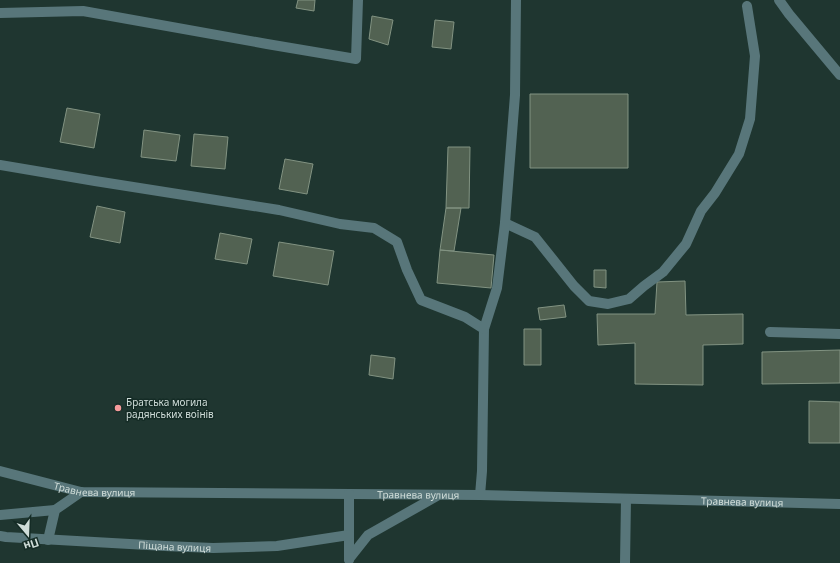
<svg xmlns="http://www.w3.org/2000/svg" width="840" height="563" font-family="'Noto Sans',sans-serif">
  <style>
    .building { fill: #526252; stroke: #829382 }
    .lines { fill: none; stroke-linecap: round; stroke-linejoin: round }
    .minor { stroke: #58767a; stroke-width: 10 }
    .poi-dot { fill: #f59b9b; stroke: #152c26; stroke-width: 1.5 }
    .labels { text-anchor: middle; stroke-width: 3; stroke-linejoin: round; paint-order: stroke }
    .poi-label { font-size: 10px; fill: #d0ddd9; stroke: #152c26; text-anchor: start }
    .street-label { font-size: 10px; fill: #d0ddd9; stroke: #152c26 }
  </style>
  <rect width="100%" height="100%" fill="#1f3630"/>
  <path class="building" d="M 298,0 L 315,0 L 314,11 L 296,8 Z
    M 372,16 L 393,20 L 388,45 L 369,39 Z
    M 435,20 L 454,22 L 451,49 L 432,47 Z
    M 530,94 L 628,94 L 628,168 L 530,168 Z
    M 67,108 L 100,114 L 94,148 L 60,142 Z
    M 144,130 L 180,135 L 176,161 L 141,157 Z
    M 194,134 L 228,137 L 225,169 L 191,166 Z
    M 448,147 L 470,147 L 469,208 L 446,208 Z
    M 285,159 L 313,164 L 307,194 L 279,189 Z
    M 97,206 L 125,212 L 120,243 L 90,237 Z
    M 446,208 L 461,208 L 454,251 L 440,250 Z
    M 220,233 L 252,239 L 247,264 L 215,259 Z
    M 279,242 L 334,251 L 328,285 L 273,276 Z
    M 440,250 L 494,255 L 491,288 L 437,283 Z
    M 594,270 L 606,270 L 606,288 L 594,287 Z
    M 685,281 L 686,315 L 743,314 L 743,344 L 703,345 L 703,385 L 635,384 L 635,343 L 598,345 L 597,314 L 655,314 L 657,282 Z
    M 564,305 L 566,317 L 540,320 L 538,308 Z
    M 524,329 L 541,329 L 541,365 L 524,365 Z
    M 840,350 L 840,383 L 762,384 L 762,352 Z
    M 371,355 L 395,358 L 393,379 L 369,375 Z
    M 809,401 L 840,402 L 840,443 L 809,443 Z"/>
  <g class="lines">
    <g class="minor">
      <path d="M 779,0 L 789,14 L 840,75"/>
      <path d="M 0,13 L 83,11 L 267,44 L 356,59 L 358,0"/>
      <path d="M 0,165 L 95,181 L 279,210 L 340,224 L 374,228 L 397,242 L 407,270 L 421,300 L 465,317 L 484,329 L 482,471 L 480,495"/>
      <path d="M 505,223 L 535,237 L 574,286 L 589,301 L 608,304 L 629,299 L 644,286 L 663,272 L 686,244 L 701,211 L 715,193 L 739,154 L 750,119 L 755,56 L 747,6"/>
      <path d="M 484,329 L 497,288 L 505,223 L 515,95 L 516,0"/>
      <path d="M 770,332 L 840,334"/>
      <path id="s1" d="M 0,471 L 81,492 L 480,495 L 840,504"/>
      <path d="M 349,494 L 349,560"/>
      <path d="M 0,515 L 55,510"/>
      <path id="s2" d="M 0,536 L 6,537 L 165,546 L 213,548 L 277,546 L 349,535"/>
      <path d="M 48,540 L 55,510 L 81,492"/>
      <path d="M 349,559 L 368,535 L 437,496"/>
      <path d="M 625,563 L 626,499"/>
    </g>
  </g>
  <circle class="poi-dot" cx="118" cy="408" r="4"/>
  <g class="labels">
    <g class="poi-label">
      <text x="126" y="406">Братська могила<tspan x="126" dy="12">радянських воїнів</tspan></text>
    </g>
    <g class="street-label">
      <text dy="4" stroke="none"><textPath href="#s1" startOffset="97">Травнева вулиця</textPath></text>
      <text dy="4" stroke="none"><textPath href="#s1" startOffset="421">Травнева вулиця</textPath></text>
      <text dy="4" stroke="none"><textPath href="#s1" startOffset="745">Травнева вулиця</textPath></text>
      <text dy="4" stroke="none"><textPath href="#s2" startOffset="175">Піщана вулиця</textPath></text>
    </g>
  </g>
  <g transform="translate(28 535) rotate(161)" stroke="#152c26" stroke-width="3" paint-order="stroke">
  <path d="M0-3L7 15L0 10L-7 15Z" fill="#d0ddd9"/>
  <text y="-6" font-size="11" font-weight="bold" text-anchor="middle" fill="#d0ddd9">Пн</text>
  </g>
</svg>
